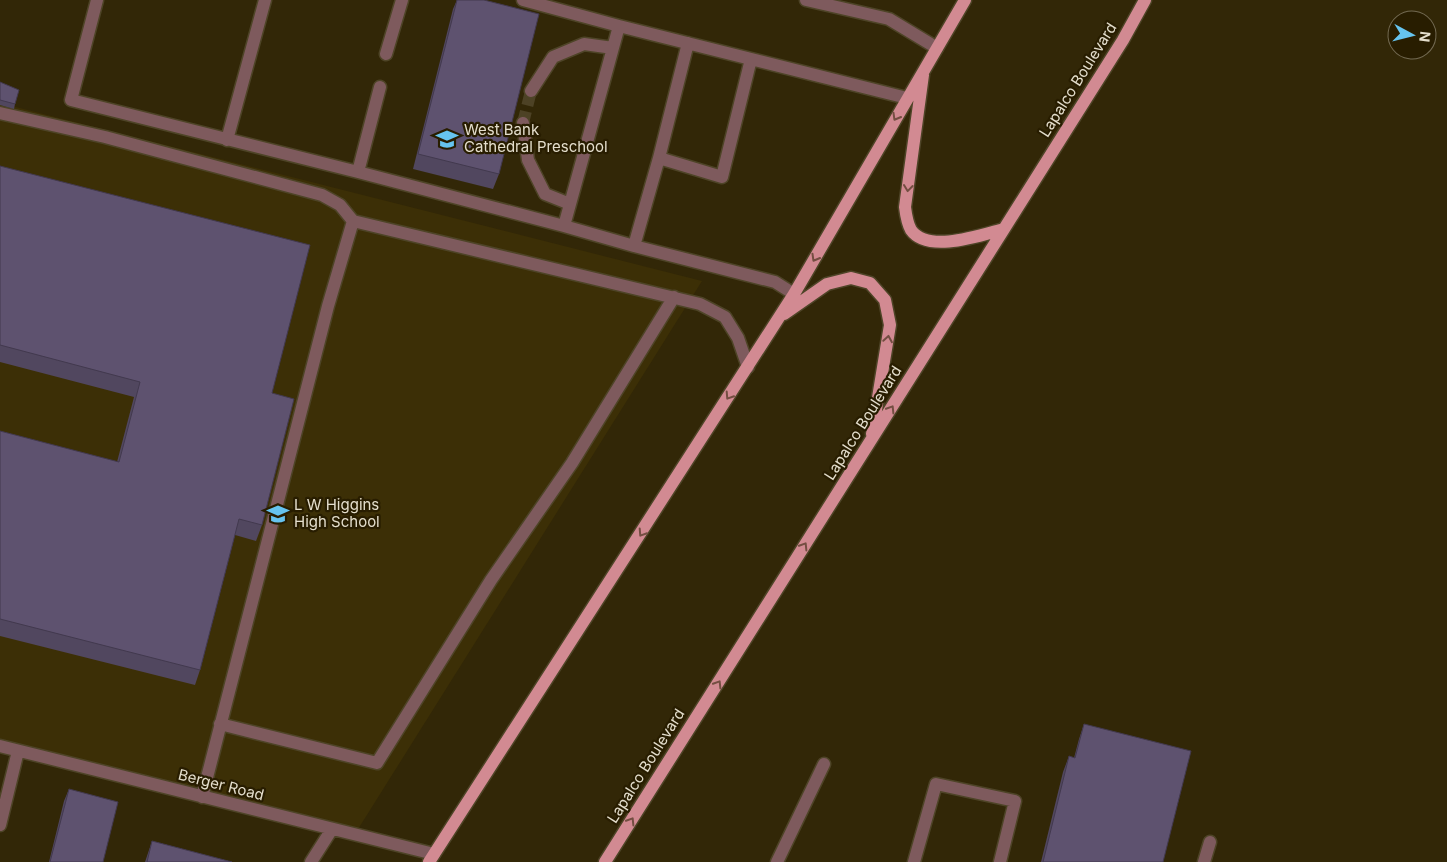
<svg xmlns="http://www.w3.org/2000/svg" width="1447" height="862" font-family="Inter,sans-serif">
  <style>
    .built { fill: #3c2f06 }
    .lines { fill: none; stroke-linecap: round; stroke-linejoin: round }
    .minor-tunnel { stroke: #4d4225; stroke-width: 12; stroke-dasharray: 12 6; stroke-linecap: butt }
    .minor-casing { stroke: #4e4427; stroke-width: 15 }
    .major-casing { stroke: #4e4427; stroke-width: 15 }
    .minor { stroke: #7e5a5d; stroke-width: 12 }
    .major { stroke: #d28a92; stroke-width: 12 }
    .wall { fill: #51475f }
    .building { fill: #5e526f; stroke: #42394e }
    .oneway { stroke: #744e42 }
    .labels { text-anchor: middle; stroke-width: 4.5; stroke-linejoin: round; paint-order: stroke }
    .street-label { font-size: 15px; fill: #e4decc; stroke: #281d00 }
    .poi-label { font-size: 15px; fill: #e4decc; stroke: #281d00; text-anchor: start }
  </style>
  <rect width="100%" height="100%" fill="#322707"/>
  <path class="built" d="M 0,103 L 702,281 L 355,834 L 0,746 Z"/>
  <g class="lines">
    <path class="minor-tunnel" d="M 523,123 L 531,91"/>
    <g class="minor-casing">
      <path id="minor" d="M 97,0 L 71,100 L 358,172 L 564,226
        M 523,0 L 619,26 L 907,98
        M 806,0 L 889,19 L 937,48
        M 619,26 L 564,226 L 634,246
        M 688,43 L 659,158 L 722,177 L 751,59
        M 386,54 L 402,0
        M 531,91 L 553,57 L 584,44 L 613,48
        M 0,113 L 105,137 L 322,195 L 340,205 L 353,221
        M 523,123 L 528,160 L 545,194 L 570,204
        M 227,140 L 265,0
        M 659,158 L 634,246 L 775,282 L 794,294
        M 358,172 L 380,87
        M 220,724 L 377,763 L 491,580 L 572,463 L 674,297
        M 0,746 L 434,854
        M 202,797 L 328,306 L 353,221 L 700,304 L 725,317 L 738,338 L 748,367
        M 0,825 L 18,751
        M 311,862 L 332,829
        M 777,862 L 824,764
        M 914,862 L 936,784 L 1015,801 L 1000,862
        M 1204,862 L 1210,842"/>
    </g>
    <g class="major-casing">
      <path id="major" d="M 923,75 L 905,207 C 906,215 907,223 911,230 C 928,254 981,235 1004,229
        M 784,314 L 827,284 L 851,278 L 870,283 L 885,300 L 890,325 L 872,434
        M 429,862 L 794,294 L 965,0
        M 605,862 L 1004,229 L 1123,40 L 1145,0"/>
    </g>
    <use href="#minor" class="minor"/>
    <use href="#major" class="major"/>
  </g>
  <path class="wall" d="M 457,0 L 484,0 L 499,174 L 493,189 L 413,169 L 453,9 Z
    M 0,82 L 15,104 L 14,109 L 0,105 Z
    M 0,166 L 272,393 L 262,525 L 256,541 L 235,535 L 200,670 L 195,685 L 0,636 L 0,431 L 117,462 L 134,397 L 0,362 Z
    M 1084,724 L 1163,862 L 1041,862 L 1063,772 L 1069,756 L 1074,758 L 1079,739 Z
    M 69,789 L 103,862 L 49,862 L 64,801 Z
    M 152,841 L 232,862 L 145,862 Z"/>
  <path class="building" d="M 457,0 L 484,0 L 539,14 L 499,174 L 418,154 Z
    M 0,82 L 19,90 L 15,104 L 0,100 Z
    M 0,166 L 310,245 L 272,393 L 294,399 L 262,525 L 239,519 L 200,670 L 0,619 L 0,431 L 119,462 L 140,382 L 0,345 Z
    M 1084,724 L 1191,751 L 1163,862 L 1043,862 L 1069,756 L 1075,758 Z
    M 69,789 L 118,802 L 103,862 L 50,862 Z
    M 152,841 L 232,862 L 147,862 Z"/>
  <defs><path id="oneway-chevron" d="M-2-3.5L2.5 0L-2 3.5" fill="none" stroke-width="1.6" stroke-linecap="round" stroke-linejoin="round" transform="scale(1.25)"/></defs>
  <g class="oneway">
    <use href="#oneway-chevron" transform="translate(896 117) rotate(120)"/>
    <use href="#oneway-chevron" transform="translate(908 188) rotate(97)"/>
    <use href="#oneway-chevron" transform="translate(815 258) rotate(120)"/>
    <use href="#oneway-chevron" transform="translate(888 339) rotate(-81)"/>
    <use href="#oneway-chevron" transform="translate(729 396) rotate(123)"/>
    <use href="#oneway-chevron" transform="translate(891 409) rotate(-58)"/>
    <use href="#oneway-chevron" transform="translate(642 533) rotate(123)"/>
    <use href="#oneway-chevron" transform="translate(804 546) rotate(-58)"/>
    <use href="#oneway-chevron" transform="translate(718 684) rotate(-58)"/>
    <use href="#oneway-chevron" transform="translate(631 821) rotate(-58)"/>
  </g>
  <defs>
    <g id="school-bare" transform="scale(1.725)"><path d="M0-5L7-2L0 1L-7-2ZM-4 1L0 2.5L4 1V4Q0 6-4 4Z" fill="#66c4ef" stroke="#281d00" stroke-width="2.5" paint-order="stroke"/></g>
  </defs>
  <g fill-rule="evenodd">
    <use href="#school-bare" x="447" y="139"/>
    <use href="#school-bare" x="278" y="514"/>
  </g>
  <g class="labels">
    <g class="street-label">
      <text transform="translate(1078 80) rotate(-58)" y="5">Lapalco Boulevard</text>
      <text transform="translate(863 423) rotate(-58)" y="5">Lapalco Boulevard</text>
      <text transform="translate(646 766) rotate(-58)" y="5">Lapalco Boulevard</text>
      <text transform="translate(221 785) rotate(14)" y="5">Berger Road</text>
    </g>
    <g class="poi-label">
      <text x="464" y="135">West Bank<tspan x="464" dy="17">Cathedral Preschool</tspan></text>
      <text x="294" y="510">L W Higgins<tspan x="294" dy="17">High School</tspan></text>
    </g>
  </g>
  <g transform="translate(1412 35) rotate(97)"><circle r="24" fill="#281d00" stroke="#736a52"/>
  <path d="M0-4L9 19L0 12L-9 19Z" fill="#66c4ef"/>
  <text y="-8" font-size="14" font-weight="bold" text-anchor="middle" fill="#e4decc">N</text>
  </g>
</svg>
